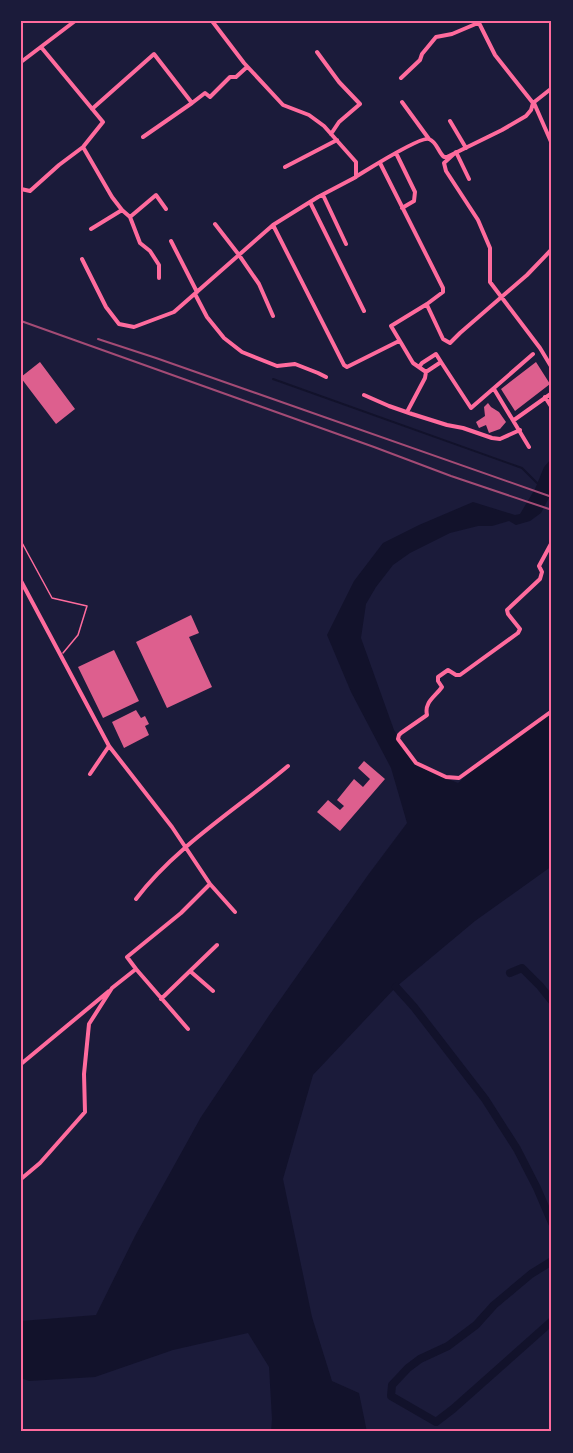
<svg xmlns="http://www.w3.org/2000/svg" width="573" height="1453" font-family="'Space Grotesk',sans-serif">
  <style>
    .water { fill: #12122b }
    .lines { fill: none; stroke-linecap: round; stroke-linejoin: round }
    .stream { stroke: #12122b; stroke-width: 2 }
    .canal { stroke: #12122b; stroke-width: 8 }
    .building { fill: #dd5f8e }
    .service { stroke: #ff6b9d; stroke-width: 1.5 }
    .minor { stroke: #ff6b9d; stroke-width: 4 }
    .rail { stroke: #a44b75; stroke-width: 2 }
    .neatline { fill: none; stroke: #ff6b9d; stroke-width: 2 }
  </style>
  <rect width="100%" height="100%" fill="#1b1b3a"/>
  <path class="water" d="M 552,458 L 552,492 L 541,513 L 530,521 L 516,525 L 509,521 L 492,526 L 478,526 L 450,533 L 410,553 L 393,565 L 376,587 L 366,604 L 361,638 L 394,730 L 417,766 L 458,783 L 474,769 L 552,711 L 552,866 L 475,921 L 396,987 L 313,1075 L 283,1179 L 312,1317 L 332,1381 L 359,1393 L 367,1432 L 271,1432 L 272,1419 L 269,1367 L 248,1333 L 173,1350 L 95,1377 L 29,1381 L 21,1378 L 21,1321 L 96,1315 L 135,1236 L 201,1117 L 270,1014 L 368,875 L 407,823 L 391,768 L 351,692 L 327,635 L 354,581 L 383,543 L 419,525 L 473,502 L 515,515 L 520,514 L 535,489 L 544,467 Z"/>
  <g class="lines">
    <path class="stream" d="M 273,379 L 522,468 L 537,483"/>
    <path class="canal" d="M 510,973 L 522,968 L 540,986 L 552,1001
      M 396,987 L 414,1007 L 485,1099 L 517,1149 L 537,1188 L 552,1223
      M 552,1261 L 531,1274 L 494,1305 L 476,1325 L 448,1346 L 420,1359 L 408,1368 L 392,1385 L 391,1396 L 436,1422 L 453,1409 L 552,1321"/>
  </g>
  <path class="building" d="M 40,362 L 75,409 L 56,424 L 21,378 L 21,377 Z
    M 536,362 L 550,384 L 515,411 L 501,389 Z
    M 488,403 L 491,407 L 499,412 L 506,422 L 500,429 L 489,433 L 486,425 L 479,428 L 476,422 L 485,416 L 484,407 Z
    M 191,615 L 199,633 L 189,637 L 212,687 L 167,708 L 136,642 Z
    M 114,650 L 139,701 L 103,718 L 78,667 Z
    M 136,710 L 141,718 L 145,716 L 149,724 L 145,726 L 149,735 L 124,748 L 112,722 Z
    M 364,761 L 385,779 L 340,831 L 317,812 L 328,800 L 340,810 L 344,806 L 337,800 L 354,779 L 363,787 L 370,779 L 358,768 Z"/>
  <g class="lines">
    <path class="service" d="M 21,541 L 52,598 L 87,606 L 78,635 L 63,653"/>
    <path class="minor" d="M 478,21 L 495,55 L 533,103 L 552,88
      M 317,52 L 339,82 L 360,104 L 339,122 L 331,134
      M 21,62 L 75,21
      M 401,78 L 420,60 L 422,54 L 436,37 L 452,34 L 478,23
      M 402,102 L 429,139
      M 192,103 L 205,93 L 210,97 L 230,77 L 236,77 L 247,67
      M 534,103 L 552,144
      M 92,109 L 154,54 L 192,103 L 143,137
      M 450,121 L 466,148
      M 83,147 L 112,197 L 122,210 L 130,217 L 140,243 L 150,251 L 159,265 L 159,278
      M 396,153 L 415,192 L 414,201 L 402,208
      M 380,163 L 443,288 L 443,292 L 427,304 L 391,326 L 413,363 L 426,372 L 441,362 L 471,408 L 533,354
      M 285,167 L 337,140
      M 357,176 C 367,170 420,136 429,139 C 437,142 438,152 444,157 L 447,157 L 502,130 L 526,116 L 531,110 L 533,103
      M 469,179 L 456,152 L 444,163 L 446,171 L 478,220 L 490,248 L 490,282 L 540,348 L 552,368
      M 21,189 L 30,191 L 59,165 L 83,147 L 103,122 L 41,47
      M 323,195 L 346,244
      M 310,202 L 364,311
      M 130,217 L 156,195 L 166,209
      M 215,224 L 239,255 L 259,284 L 273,316
      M 273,225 L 344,365 L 347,367 L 399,341
      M 91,229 L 122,210
      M 171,241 L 197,292
      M 82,259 L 106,307 L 119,324 L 134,327 L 174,312 L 273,225 L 318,197 L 356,177 L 356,162 L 324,126 L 309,115 L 283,105 L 244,63 L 212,21
      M 195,294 L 207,317 L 224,338 L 242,352 L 277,366 L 295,364 L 318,373 L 326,377
      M 427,305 L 443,339 L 450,343 L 460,333 L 527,275 L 552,249
      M 419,367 L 422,363 L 436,354 L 441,362
      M 494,389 L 529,447
      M 364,395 L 389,406 L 412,414 L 447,425 L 463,428 L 492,438 L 500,439 L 520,430
      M 545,397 L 552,408
      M 407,412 L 425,378 L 426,372
      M 514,420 L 552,393
      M 552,542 L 539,566 L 542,572 L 540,579 L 507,610 L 508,614 L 520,629 L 518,633 L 460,675 L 456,675 L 448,670 L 438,677 L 438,681 L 442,687 C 435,697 424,702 427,715 L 401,733 L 399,735 L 398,739 L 416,763 L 446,777 L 459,778 L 552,711
      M 21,581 L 109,746 L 172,827 L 210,884 L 181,913 L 127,957 L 136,969 L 112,988 L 89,1024 L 84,1074 L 85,1112 L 40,1163 L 21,1179
      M 90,774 L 109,746
      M 210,884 L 235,912
      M 136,899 C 175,847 238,808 288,766
      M 136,969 L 188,1029
      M 190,971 L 213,991
      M 161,999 L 217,945
      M 21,1064 L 109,991"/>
    <path class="rail" d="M 21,321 L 374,447 L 451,476 L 552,510
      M 98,339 L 156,358 L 552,497"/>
  </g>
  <rect width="573" height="1453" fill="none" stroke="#1b1b3a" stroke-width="45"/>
  <rect x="22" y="22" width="528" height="1408" class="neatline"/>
</svg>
